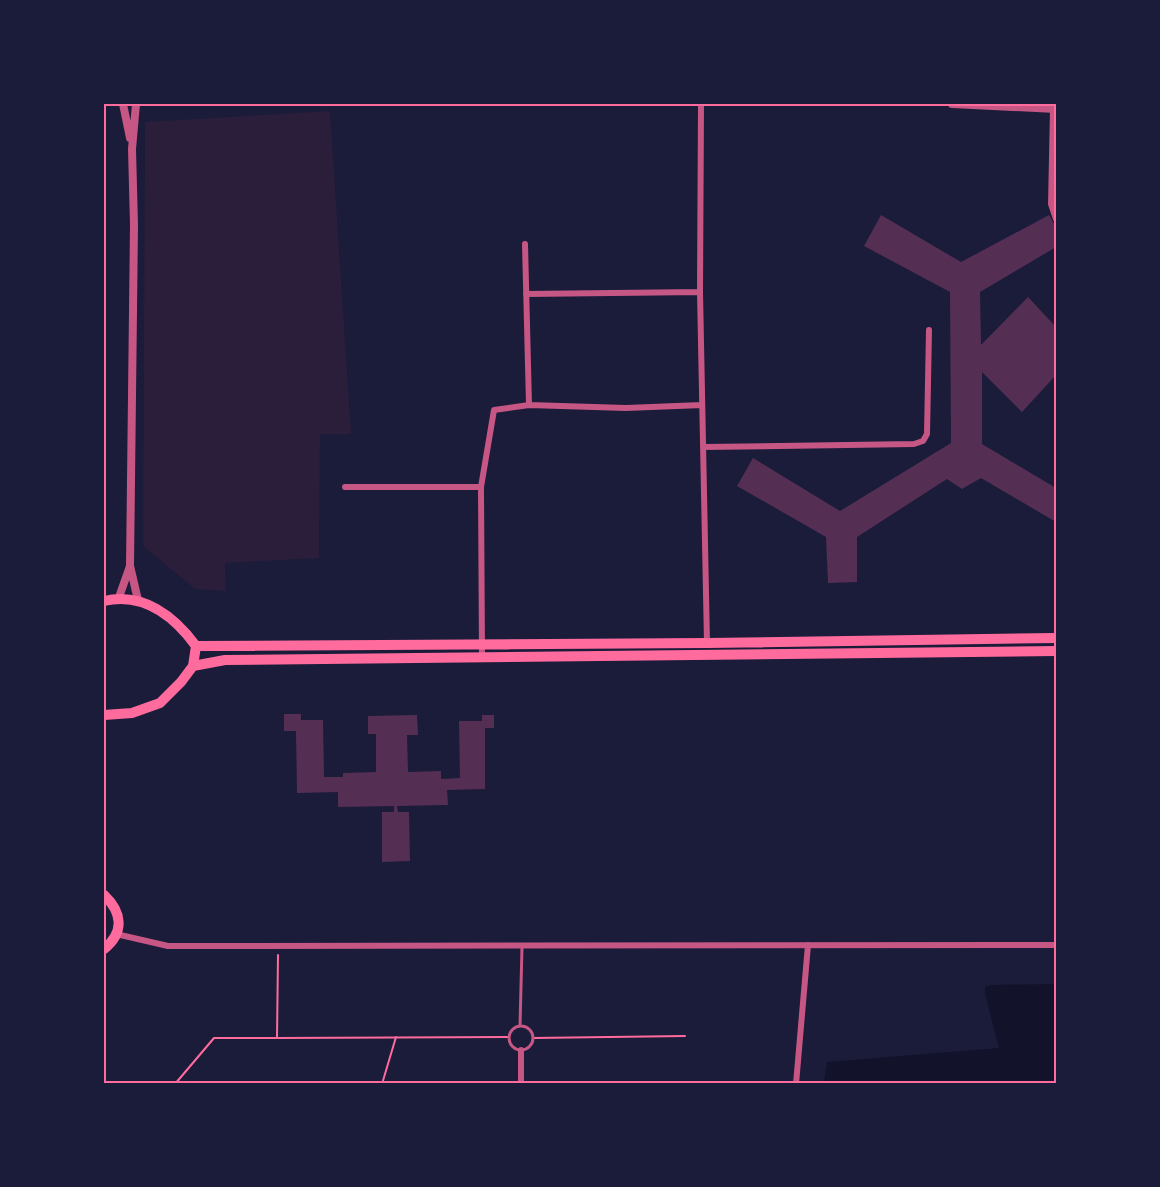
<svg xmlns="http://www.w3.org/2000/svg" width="1160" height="1187" font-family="Raleway,sans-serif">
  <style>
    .green { fill: #2a1e3b }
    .water { fill: #12122b }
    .building { fill: #542f53 }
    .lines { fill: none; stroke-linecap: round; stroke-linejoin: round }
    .path { stroke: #ff6b9d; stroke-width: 2 }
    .service { stroke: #c65784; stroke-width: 3 }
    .minor { stroke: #c65784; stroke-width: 6 }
    .tertiary { stroke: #c65784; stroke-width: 8 }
    .primary { stroke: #ff6b9d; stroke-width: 10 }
    .neatline { fill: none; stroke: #ff6b9d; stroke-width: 2 }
  </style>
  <rect width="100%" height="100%" fill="#1b1b3a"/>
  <path class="green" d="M 330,111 L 351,434 L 320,434 L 319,558 L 225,563 L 226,591 L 195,589 L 143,546 L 145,122 Z"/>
  <path class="water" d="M 1056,984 L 1056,1083 L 824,1083 L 827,1062 L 999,1048 L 985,994 L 985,987 L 992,985 Z"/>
  <path class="building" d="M 881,215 L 961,262 L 1049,215 L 1056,227 L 1056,247 L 980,292 L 981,345 L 1028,297 L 1056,327 L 1056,375 L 1022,412 L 982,372 L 982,444 L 1056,488 L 1056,522 L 981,478 L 962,489 L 947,479 L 857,537 L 857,582 L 828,583 L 826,537 L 737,486 L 753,458 L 840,511 L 951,443 L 950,292 L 864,246 Z
    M 284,714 L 301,714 L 301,720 L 323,720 L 324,777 L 343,777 L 343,773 L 376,772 L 376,734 L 368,734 L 368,716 L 417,715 L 418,735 L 407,735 L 408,772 L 441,771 L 441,779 L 460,778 L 459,721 L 482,721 L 482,715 L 494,715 L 494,728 L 485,728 L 485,789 L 447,790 L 448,805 L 397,806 L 398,812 L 409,812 L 410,861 L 382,862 L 382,812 L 394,812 L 394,806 L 338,807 L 338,792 L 297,793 L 296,731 L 284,731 Z"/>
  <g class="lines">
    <path class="path" d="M 278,955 L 277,1038 L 509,1037
      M 533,1038 L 685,1036
      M 175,1084 L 214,1038 L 277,1038
      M 382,1084 L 396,1037"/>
    <path class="service" d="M509 1038a12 12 0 1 1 24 0a12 12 0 1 1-24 0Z
      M 520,1026 L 522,947"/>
    <path class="minor" d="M 701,104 L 700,292 L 707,643
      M 1053,109 L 1051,204 L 1056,219
      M 525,244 L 529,405
      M 526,294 L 700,292
      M 703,447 L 914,444 L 923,441 L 927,434 L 929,330
      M 345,487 L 481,487
      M 482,657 L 481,487 L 494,410 L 529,405 L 626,408 L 702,405
      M 116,934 L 168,946 L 1056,945
      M 521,1050 L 521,1084
      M 796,1084 L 808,945"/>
    <path class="tertiary" d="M 123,104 L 130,138
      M 952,104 L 1056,109
      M 130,566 L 138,600
      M 118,600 L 130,566 L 134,225 L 132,149 L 136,104"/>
    <path class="primary" d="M 104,601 C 143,592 174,616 196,646 L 193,666 L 181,682 L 160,703 L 132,713 L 104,715
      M 196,646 L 707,643 L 1056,638
      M 193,666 L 225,660 L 1056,651
      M 104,895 C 122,912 125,932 104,949"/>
  </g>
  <rect width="1160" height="1187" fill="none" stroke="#1b1b3a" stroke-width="210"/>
  <rect x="105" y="105" width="950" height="977" class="neatline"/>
</svg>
